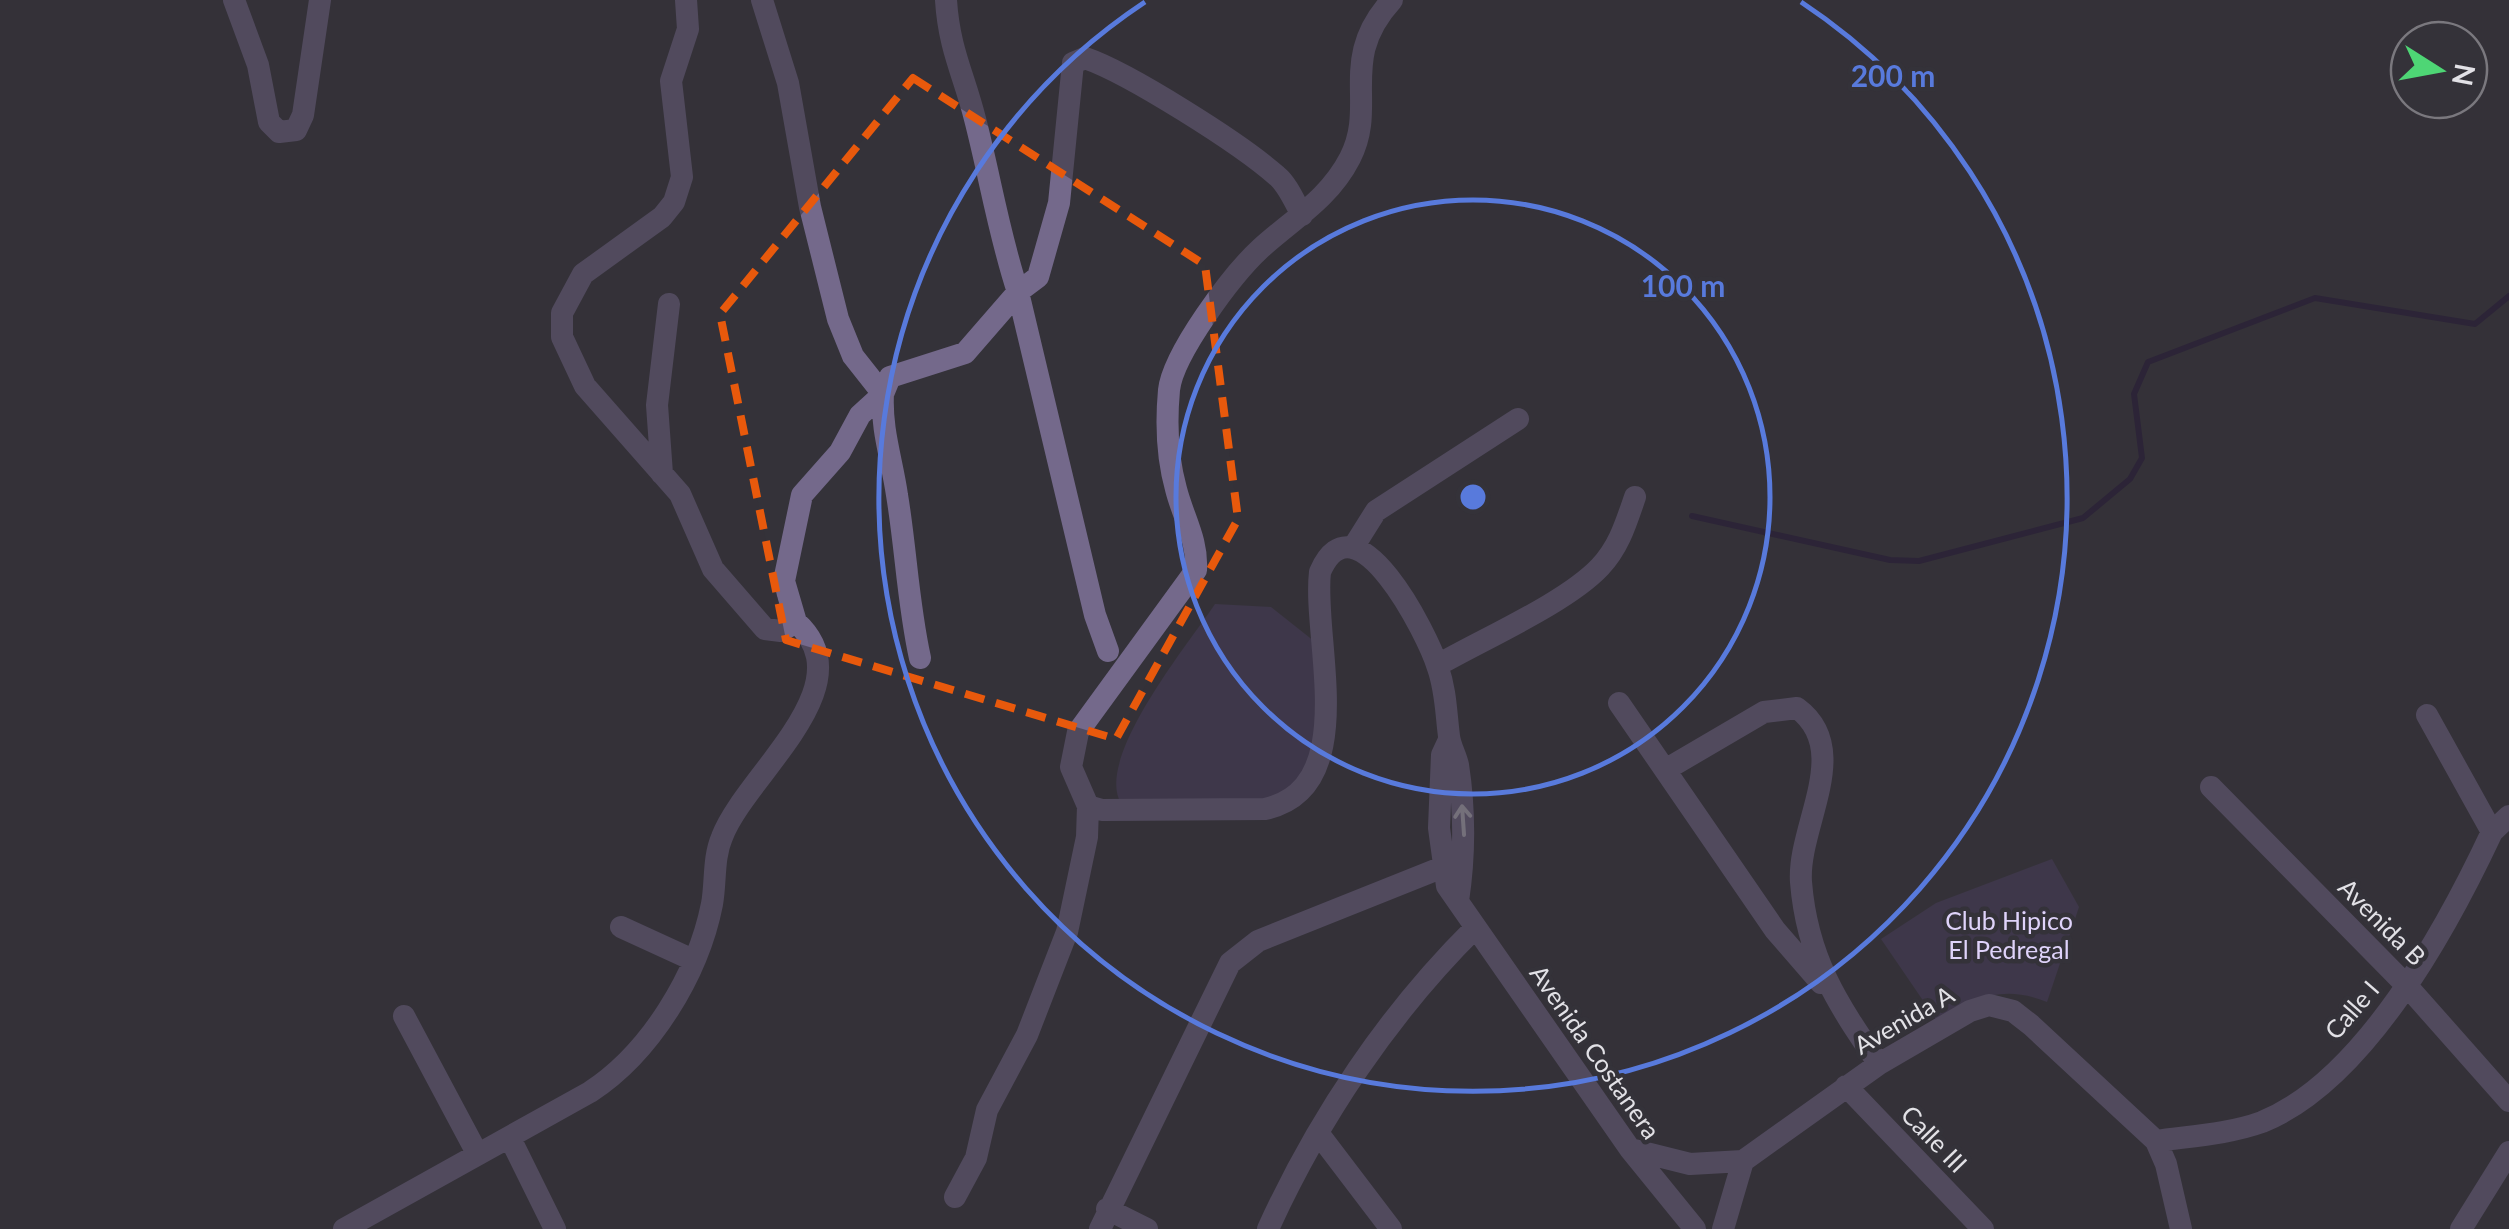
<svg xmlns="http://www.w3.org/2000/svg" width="2509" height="1229" font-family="Lato,sans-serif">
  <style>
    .green { fill: #4a3f5f }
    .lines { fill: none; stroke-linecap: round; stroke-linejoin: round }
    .stream { stroke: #221635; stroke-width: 6 }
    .minor { stroke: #74698b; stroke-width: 22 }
    .oneway { stroke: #c1bdcb }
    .marked { fill: none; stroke: #e8590c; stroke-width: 8; stroke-dasharray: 20 12; stroke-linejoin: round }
    .ring { fill: none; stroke: #587adc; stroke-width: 5 }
    .labels { text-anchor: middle; stroke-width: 9; stroke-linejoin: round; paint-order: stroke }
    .park-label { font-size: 25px; fill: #dfd3fa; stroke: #343239 }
    .street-label { font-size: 25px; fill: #e2e1e6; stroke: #343239 }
    .centre { fill: #587adc; stroke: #343239; stroke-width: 5 }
    .ring-label { font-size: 30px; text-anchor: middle; font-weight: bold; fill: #587adc; stroke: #343239; stroke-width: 9; stroke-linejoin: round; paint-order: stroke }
  </style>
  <rect width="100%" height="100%" fill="#343239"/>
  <path class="green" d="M 1215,604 L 1271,607 L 1324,649 L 1328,708 L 1290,808 L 1121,803 C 1094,759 1189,643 1215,604 Z
    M 2052,859 L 2079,907 L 2047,1002 C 2006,985 1973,996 1937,1021 L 1881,939 L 1936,903 Z"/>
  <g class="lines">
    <path class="stream" d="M 1692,516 L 1890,560 L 1919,561 L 2083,518 L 2130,479 L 2142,458 L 2134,394 L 2148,362 L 2315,298 L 2475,324 L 2509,296"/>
    <path class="minor" d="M 234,0 L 258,65 L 269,122 L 279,132 L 296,130 L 303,115 L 320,0
      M 686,0 L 688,29 L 671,81 L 682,177 L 674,202 L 662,217 L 583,274 L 562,313 L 562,337 L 585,386 L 680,494 L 713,569 L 765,629 L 781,631 L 796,622 L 784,581 L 802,495 L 840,452 L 860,415 L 883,394 L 890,377 L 965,353 L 1018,292 L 1038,277 L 1059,203 L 1073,63 L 1085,58 C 1129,73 1241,144 1277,176 C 1288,185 1295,203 1302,215
      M 762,0 L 788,83 L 810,207 L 838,319 L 853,356 L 883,394 C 881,430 892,460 897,495 C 906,549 908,604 920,658
      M 946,0 C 949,49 964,75 975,119 C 990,177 999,235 1018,292 L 1095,615 L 1108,651
      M 662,474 L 657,405 L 669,304
      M 1354,546 L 1376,511 L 1518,419
      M 1438,665 C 1483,639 1566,603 1600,567 C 1619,547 1626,523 1635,497
      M 1619,703 L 1775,930 L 1821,983
      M 2427,715 L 2492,832
      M 1449,740 L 1442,755 L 1439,828 L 1447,886 L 1630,1149 L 1695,1229
      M 1665,770 L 1764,712 L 1797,708 C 1854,750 1797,826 1801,882 C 1807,958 1837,1003 1879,1064
      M 2211,787 L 2408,987 L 2509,1101
      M 1088,806 L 1102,810 L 1265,809 C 1362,788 1312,639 1320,572 C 1355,490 1428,635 1438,668 C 1446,691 1446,713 1449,736 C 1450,746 1456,755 1458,765 C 1465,811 1465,855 1458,901
      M 621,927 L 693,960
      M 404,1016 L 477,1153
      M 1846,1086 L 1983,1229
      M 1318,1133 L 1391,1229
      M 511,1140 L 555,1229
      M 2156,1141 C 2191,1136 2229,1134 2262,1122 C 2364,1081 2447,928 2492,832 L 2509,816
      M 1630,1149 L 1690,1164 L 1743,1161 L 1879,1064 L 1970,1011 L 1989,1005 L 2013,1011 L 2031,1025 L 2156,1141 L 2166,1164 L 2181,1229
      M 955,1197 L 976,1158 L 987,1110 L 1027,1035 L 1067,932 L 1087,837 L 1088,806 L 1071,767 L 1078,732 L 1196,570 C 1198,540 1183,517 1176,489 C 1167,457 1166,423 1169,390 C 1173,354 1232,275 1260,249 C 1293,219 1329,199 1350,158 C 1378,104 1337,60 1392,0
      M 1107,1209 L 1147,1229
      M 344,1229 L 590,1092 C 650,1053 698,975 712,904 C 716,882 713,858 722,837 C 746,774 867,686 796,622
      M 1100,1229 L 1230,963 L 1258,941 L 1443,867
      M 1268,1229 C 1318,1119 1389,1013 1475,928
      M 1723,1229 L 1743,1161
      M 2461,1229 L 2509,1152"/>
  </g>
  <defs><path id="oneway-shaft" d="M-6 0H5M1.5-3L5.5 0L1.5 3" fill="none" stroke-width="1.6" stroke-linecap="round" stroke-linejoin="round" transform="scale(2.5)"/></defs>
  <use class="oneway" href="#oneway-shaft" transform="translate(1463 820) rotate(-94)"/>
  <path d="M0 0H2509V1229H0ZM 913,78 L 1205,265 L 1238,519 L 1116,739 L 786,640 L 720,314 Z" fill="#343239" fill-opacity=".55" fill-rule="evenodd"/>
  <path class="marked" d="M 913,78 L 1205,265 L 1238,519 L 1116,739 L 786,640 L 720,314 Z"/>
  <g class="ring">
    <circle cx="1473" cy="497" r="297"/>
    <path d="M1801 2A594 594 0 1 1 1145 2"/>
  </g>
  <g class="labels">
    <g class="park-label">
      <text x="2009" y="930">Club Hipico<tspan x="2009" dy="29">El Pedregal</tspan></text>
    </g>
    <g class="street-label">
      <text transform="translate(2382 922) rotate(45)" y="9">Avenida B</text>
      <text transform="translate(2352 1010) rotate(-49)" y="9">Calle I</text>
      <text transform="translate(1904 1020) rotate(-30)" y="9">Avenida A</text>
      <text transform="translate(1595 1052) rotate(55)" y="9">Avenida Costanera</text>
      <text transform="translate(1934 1139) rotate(46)" y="9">Calle III</text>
    </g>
  </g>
  <circle cx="1473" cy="497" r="15" class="centre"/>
  <g class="ring-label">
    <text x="1893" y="87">200 m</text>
    <text x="1683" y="297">100 m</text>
  </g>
  <g transform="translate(2439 70) rotate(101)"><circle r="48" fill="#343239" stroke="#7a787e" stroke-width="2.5"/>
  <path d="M0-8L18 38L0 25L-18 38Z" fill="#4ed675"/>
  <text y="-15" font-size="28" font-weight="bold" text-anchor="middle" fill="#e2e1e6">N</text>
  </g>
</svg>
